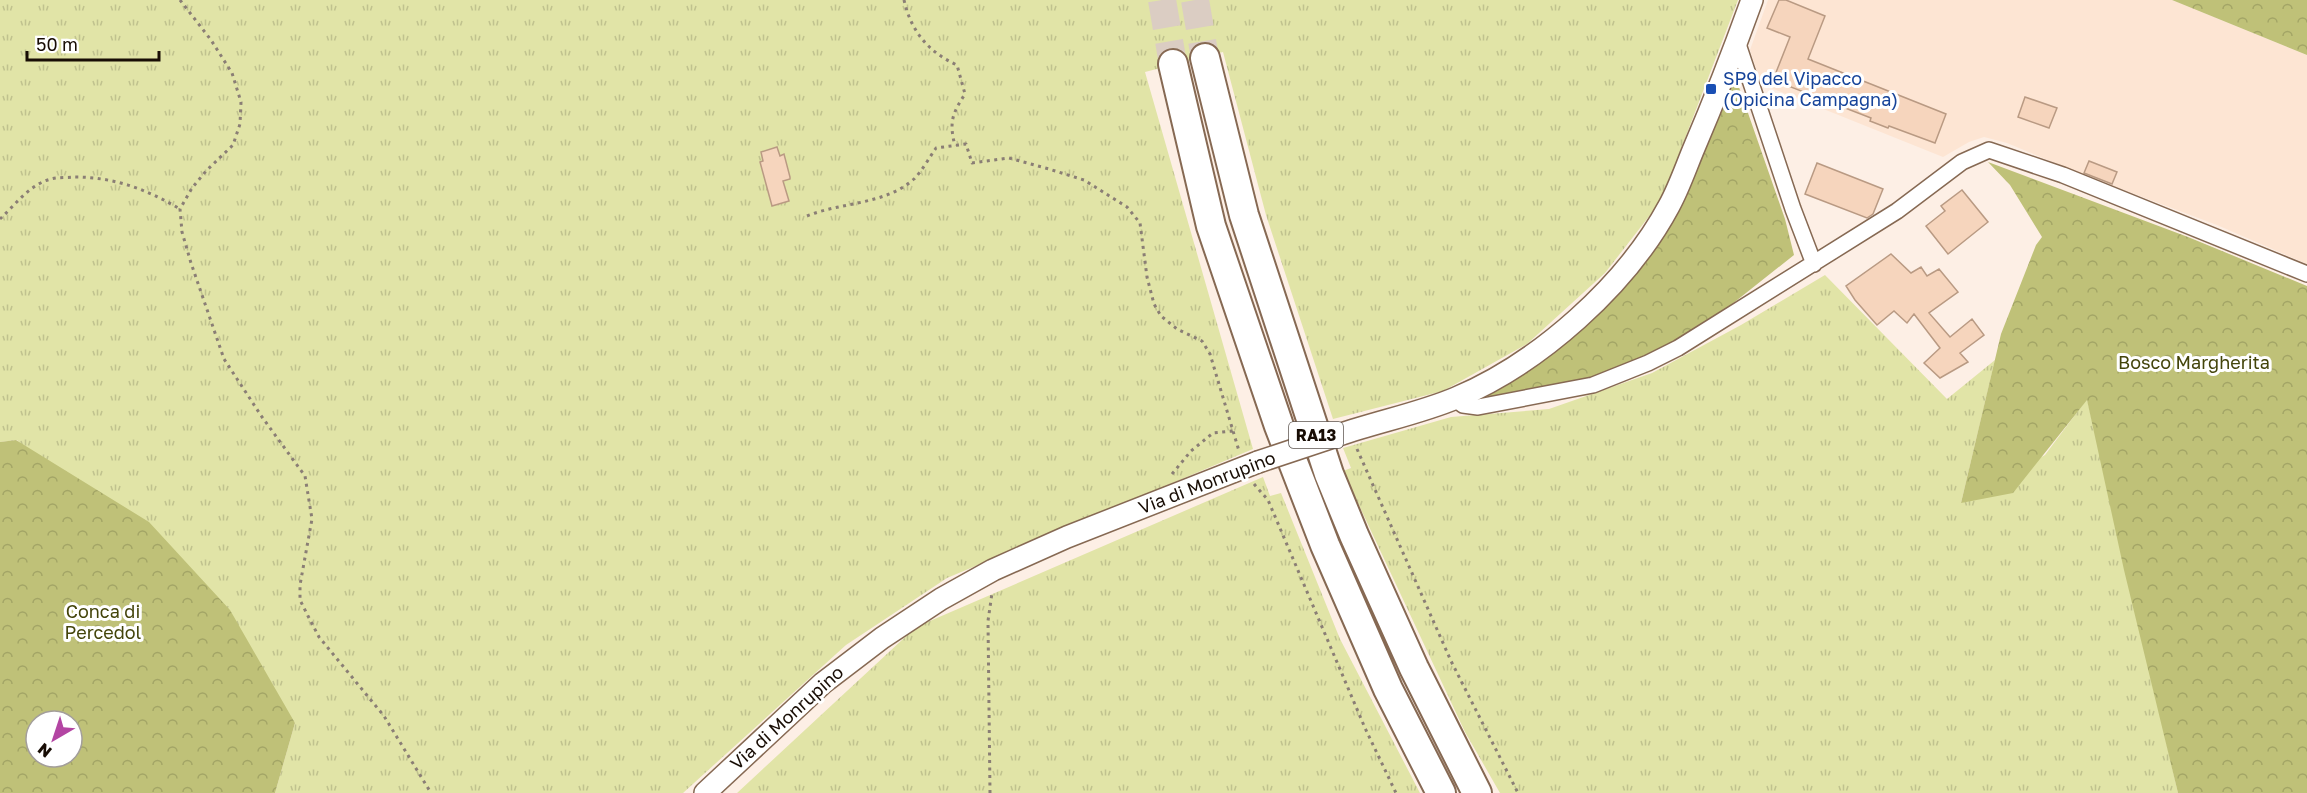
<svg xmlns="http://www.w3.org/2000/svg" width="2307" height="793" font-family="'Golos Text',sans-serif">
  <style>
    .built { fill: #fde5d3 }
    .grass { fill: url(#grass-tufts) }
    .forest { fill: url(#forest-crowns); fill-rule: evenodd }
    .building { fill: #f6d5bd; stroke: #b99a83; stroke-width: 1.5 }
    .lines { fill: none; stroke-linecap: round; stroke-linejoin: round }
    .highway-tunnel { stroke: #dbcdc3; stroke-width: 28; stroke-dasharray: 28 14; stroke-linecap: butt }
    .street-casing { stroke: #866953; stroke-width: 18 }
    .secondary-casing { stroke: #866953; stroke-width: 24 }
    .highway-casing { stroke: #866953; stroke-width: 32 }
    .path { stroke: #8a7e75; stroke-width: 3; stroke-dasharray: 3 4.5; stroke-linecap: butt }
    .street { stroke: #fff; stroke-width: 15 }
    .secondary { stroke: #fff; stroke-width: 21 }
    .highway { stroke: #fff; stroke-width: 28 }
    .secondary-bridge-casing { stroke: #866953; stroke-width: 24; stroke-linecap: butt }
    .secondary-bridge { stroke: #fff; stroke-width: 21 }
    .transit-dot { fill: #1a4fb4; stroke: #fff; stroke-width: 2 }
    .labels { text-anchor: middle; stroke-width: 6; stroke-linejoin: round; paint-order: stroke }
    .shield { fill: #fff; stroke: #5d5650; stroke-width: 1.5 }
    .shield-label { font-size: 16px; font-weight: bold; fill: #180d05 }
    .transit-label { font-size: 18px; fill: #164399; stroke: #fff; text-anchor: start }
    .park-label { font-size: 18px; fill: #43440a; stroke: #fff }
    .street-label { font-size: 18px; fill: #180d05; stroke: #fff }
  </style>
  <defs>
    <pattern id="grass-tufts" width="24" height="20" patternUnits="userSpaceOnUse" patternTransform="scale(1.5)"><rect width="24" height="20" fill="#e1e4a7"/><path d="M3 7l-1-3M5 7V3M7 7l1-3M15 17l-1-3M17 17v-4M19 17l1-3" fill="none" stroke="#c0c28e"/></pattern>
    <pattern id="forest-crowns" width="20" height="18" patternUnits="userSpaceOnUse" patternTransform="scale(1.5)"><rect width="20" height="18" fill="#bfc178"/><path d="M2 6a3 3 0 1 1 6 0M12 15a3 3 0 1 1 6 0" fill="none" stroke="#a3a566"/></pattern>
  </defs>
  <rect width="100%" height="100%" fill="#fdefe5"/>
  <path class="built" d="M 1768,0 L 2172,0 L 2307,55 L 2307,264 L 2217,225 L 2084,175 L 2007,143 L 1984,137 L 1969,142 L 1943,157 L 1761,84 L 1750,50 Z"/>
  <path class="grass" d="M 0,0 L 1738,0 L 1661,201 L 1605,273 L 1527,344 L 1443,391 L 1333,419 L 1266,215 L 1223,52 L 1145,72 L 1253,449 L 947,578 L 846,645 L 683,793 L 275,793 L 295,723 L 17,440 L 0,442 Z
    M 1825,275 L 1947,399 L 1995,360 L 1961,503 L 2045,455 L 2087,399 L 2178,793 L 1500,793 L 1465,732 L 1343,471 L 1351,468 L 1343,448 L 1451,417 L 1549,409 L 1652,373 L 1741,325 Z
    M 1263,477 L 1270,496 L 1281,493 L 1340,639 L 1420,793 L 737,793 L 916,627 Z"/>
  <path class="forest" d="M 2172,0 L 2307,0 L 2307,55 Z
    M 1733,70 L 1785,219 L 1794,255 L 1717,316 L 1677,343 L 1594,382 L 1478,398 L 1608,298 Z
    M 1988,162 L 2188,237 L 2307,286 L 2307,793 L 2178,793 L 2124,570 L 2087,400 L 2013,493 L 1961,503 L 2001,334 L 2036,245 L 2042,237 L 2010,185 Z
    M 16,440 L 149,522 L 230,610 L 295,723 L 275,793 L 0,793 L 0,442 ZM 36,721 L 72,721 L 72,757 L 36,757 Z"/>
  <path class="building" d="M 1779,0 L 1786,0 L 1825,16 L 1808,59 L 1946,114 L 1935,143 L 1889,126 L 1888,128 L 1870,121 L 1871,118 L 1773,80 L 1790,37 L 1767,28 Z
    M 2025,97 L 2057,108 L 2049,128 L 2018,117 Z
    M 777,147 L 780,156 L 784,154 L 790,177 L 790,179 L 783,181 L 789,201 L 772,206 L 760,162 L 763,161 L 761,152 Z
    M 2089,161 L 2117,172 L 2112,184 L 2084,173 Z
    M 1817,163 L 1883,189 L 1873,214 L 1867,218 L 1805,194 Z
    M 1962,190 L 1988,222 L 1948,254 L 1926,226 L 1945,211 L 1941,206 Z
    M 1891,254 L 1911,273 L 1921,267 L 1927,276 L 1939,269 L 1958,292 L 1929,313 L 1950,337 L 1972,319 L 1984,335 L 1960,353 L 1968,362 L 1940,378 L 1924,363 L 1940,348 L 1914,314 L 1907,323 L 1894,311 L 1877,325 L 1855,300 L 1846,286 Z"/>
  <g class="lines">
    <path class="highway-tunnel" d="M 1162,0 L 1173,64
      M 1195,0 L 1205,58"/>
    <g class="street-casing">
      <path id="street" d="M 1737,41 L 1793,209 L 1814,264
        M 1455,399 L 1463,405 L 1478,407 L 1593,385 L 1648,363 L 1678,348 L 1897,211 L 1962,162 L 1989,150 L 2063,175 L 2307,274"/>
    </g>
    <g class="secondary-casing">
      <path id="secondary" d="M 1339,435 C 1376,422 1421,413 1456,398 C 1539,363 1626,286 1669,206 C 1679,188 1686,167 1694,148 C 1715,99 1734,50 1752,0
        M 705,793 L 823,683 L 882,638 L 941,599 L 993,570 L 1067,537 L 1258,462"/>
    </g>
    <g class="highway-casing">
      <path id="highway" d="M 1205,58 L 1244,215 L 1329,474 L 1354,535 L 1414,668 L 1477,793
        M 1173,64 L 1211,226 L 1279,426 L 1325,545 L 1388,689 L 1441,793"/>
    </g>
    <path class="path" d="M 180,0 L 211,40 L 232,73 L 241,102 L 240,124 L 233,145 L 206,171 L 192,188 L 180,209 L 182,232 L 191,263 L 224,359 L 262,417 L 305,476 L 312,519 L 300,585 L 300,600 L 308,616 L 319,637 L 384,716 L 431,793
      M 904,0 C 911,31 928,52 957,65 L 965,94 C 952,114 949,122 955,146
      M 807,216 C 841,202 885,205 914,179 C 922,171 929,158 936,148 L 966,144 L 972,163 L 1009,158 L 1049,169 L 1084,180 L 1127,207 L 1140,223 L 1147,277 L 1154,304 L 1161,316 L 1177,329 L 1202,341 L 1210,354 L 1239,451
      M 0,219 C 15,205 30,184 51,179 C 58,177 67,178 74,177 C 114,177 146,189 180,209
      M 1357,449 L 1451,661 L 1518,793
      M 1172,474 L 1191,451 L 1213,433 L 1233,431
      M 1254,484 L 1268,500 L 1365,728 L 1396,793
      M 990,793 L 988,621 L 992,593"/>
    <use href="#street" class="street"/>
    <use href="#secondary" class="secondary"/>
    <use href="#highway" class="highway"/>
    <g class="secondary-bridge-casing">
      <path id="secondary-bridge" d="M 1258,462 L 1339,435"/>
    </g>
    <use href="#secondary-bridge" class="secondary-bridge"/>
  </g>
  <rect class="transit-dot" x="1705" y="83" width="12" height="12" rx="3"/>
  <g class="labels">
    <rect class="shield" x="1289" y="422" width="54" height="26" rx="4.5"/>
    <g class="shield-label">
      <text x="1316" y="441">RA13</text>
    </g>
    <g class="transit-label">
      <text x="1723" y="85">SP9 del Vipacco<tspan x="1723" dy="21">(Opicina Campagna)</tspan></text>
    </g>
    <g class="park-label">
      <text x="2194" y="369">Bosco Margherita</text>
      <text x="103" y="618">Conca di<tspan x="103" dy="21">Percedol</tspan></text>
    </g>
    <g class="street-label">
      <text transform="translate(1207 483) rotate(-21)" y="6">Via di Monrupino</text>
      <text transform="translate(787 718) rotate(-42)" y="6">Via di Monrupino</text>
    </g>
  </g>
  <g transform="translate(54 739) rotate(219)"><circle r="28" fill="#ffffff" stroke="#a39e9b" stroke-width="1.5"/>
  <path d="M0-4.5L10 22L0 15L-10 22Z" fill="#b345a3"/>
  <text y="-9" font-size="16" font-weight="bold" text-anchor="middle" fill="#180d05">N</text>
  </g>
  <path d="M27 51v9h132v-9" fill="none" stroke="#180d05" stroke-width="3"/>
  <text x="36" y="51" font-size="18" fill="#180d05" stroke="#ffffff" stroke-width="4.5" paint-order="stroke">50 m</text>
</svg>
